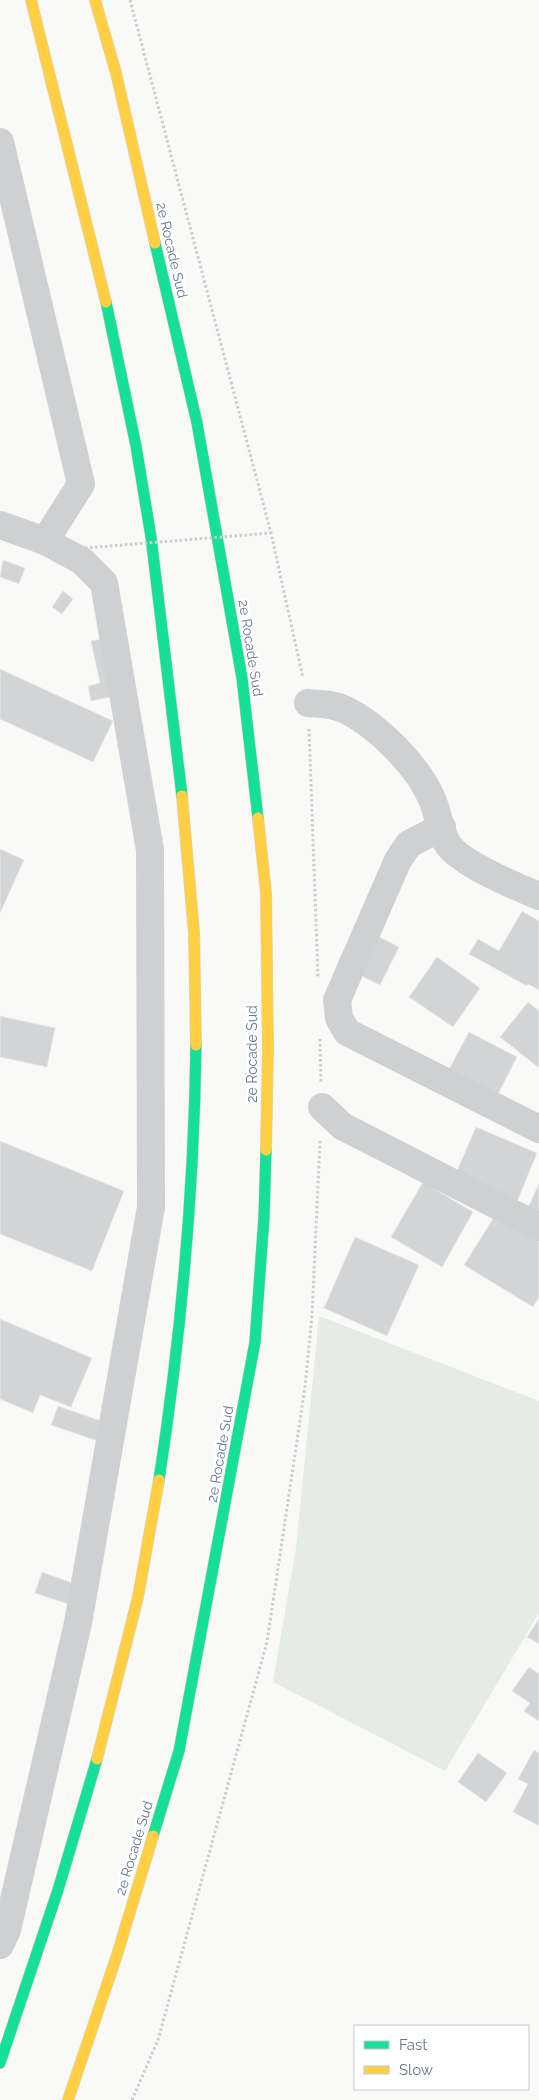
<svg xmlns="http://www.w3.org/2000/svg" width="539" height="2100" font-family="Raleway,sans-serif">
  <style>
    .green { fill: #e7ebe5 }
    .building { fill: #d2d4d5; stroke: #e8e8e8 }
    .lines { fill: none; stroke-linecap: round; stroke-linejoin: round }
    .fast-casing { stroke: #d5d5d6; stroke-width: 12 }
    .slow-casing { stroke: #d5d5d6; stroke-width: 12 }
    .path { stroke: #cccdce; stroke-width: 3; stroke-dasharray: 2.5 2.5; stroke-linecap: butt }
    .street { stroke: #cfd0d1; stroke-width: 28 }
    .fast { stroke: #16e098; stroke-width: 11 }
    .slow { stroke: #ffcf43; stroke-width: 11 }
    .path-bridge { stroke: #cccdce; stroke-width: 3; stroke-dasharray: 2.5 2.5; stroke-linecap: butt }
    .labels { text-anchor: middle; stroke-width: 5; stroke-linejoin: round; paint-order: stroke }
    .street-label { font-size: 14px; fill: #687689; stroke: #fff }
  </style>
  <rect width="100%" height="100%" fill="#f9f9f8"/>
  <path class="green" d="M 319,1316 L 539,1401 L 539,1613 L 445,1771 L 273,1682 L 296,1548 Z"/>
  <path class="building" d="M 3,560 L 25,568 L 19,584 L 0,577 Z
    M 63,591 L 73,599 L 62,614 L 52,607 Z
    M 108,638 L 120,695 L 91,701 L 88,686 L 100,683 L 91,641 Z
    M 0,669 L 113,721 L 93,762 L 0,719 Z
    M 0,849 L 24,860 L 0,913 Z
    M 522,911 L 539,921 L 539,990 L 528,984 L 527,986 L 469,954 L 478,939 L 499,951 Z
    M 377,936 L 399,947 L 380,985 L 358,974 Z
    M 437,957 L 480,988 L 453,1027 L 409,997 Z
    M 528,1002 L 539,1011 L 539,1068 L 500,1037 Z
    M 0,1016 L 55,1028 L 47,1067 L 0,1057 Z
    M 469,1032 L 517,1057 L 495,1100 L 446,1075 Z
    M 476,1127 L 537,1153 L 516,1204 L 454,1178 Z
    M 0,1141 L 124,1191 L 92,1271 L 0,1234 Z
    M 423,1182 L 473,1212 L 442,1267 L 391,1237 Z
    M 539,1184 L 539,1221 L 525,1214 Z
    M 496,1214 L 539,1240 L 539,1297 L 533,1307 L 464,1265 Z
    M 355,1237 L 419,1265 L 387,1336 L 324,1308 Z
    M 0,1319 L 92,1358 L 71,1407 L 40,1395 L 33,1413 L 0,1399 Z
    M 58,1406 L 104,1422 L 98,1441 L 51,1425 Z
    M 42,1572 L 75,1584 L 68,1604 L 35,1593 Z
    M 539,1619 L 539,1644 L 527,1637 Z
    M 529,1667 L 539,1674 L 539,1721 L 524,1711 L 530,1703 L 512,1691 Z
    M 534,1750 L 539,1753 L 539,1826 L 513,1812 L 528,1784 L 518,1779 Z
    M 478,1753 L 507,1773 L 486,1802 L 458,1782 Z"/>
  <g class="lines">
    <g class="fast-casing">
      <path id="fast" d="M 155,243 L 197,423 L 242,678 L 258,818
        M 106,302 L 136,446 L 151,537 L 182,796
        M 159,1480 C 181,1336 194,1190 196,1045
        M 153,1836 L 179,1751 L 255,1342 L 264,1217 L 266,1150
        M 0,2063 L 58,1890 L 97,1759"/>
    </g>
    <g class="slow-casing">
      <path id="slow" d="M 31,0 L 106,302
        M 95,0 L 116,73 L 155,243
        M 182,796 L 194,933 L 196,1045
        M 258,818 L 266,893 L 268,1049 L 266,1150
        M 97,1759 L 138,1597 L 159,1480
        M 68,2100 L 117,1955 L 153,1836"/>
    </g>
    <path class="path" d="M 130,0 L 271,533 L 303,678
      M 309,729 L 318,978
      M 320,1039 L 321,1083
      M 132,2100 L 158,2040 L 267,1642 L 305,1387 L 312,1316 L 320,1141"/>
    <path class="street" d="M 0,142 L 81,484 L 45,541
      M 0,525 L 45,541 L 82,561 L 104,583 L 150,850 L 151,1207 L 78,1623 L 7,1930 L 0,1945
      M 308,703 C 321,704 334,704 346,710 C 378,726 418,766 432,799 C 438,813 440,830 447,843 C 459,863 517,887 539,896
      M 442,827 L 409,844 L 398,860 L 337,1000 L 339,1018 L 347,1032 L 539,1129
      M 322,1107 L 342,1126 L 539,1227"/>
    <use href="#fast" class="fast"/>
    <use href="#slow" class="slow"/>
    <path class="path-bridge" d="M 85,548 L 271,533"/>
  </g>
  <g class="labels">
    <g class="street-label">
      <text transform="translate(172 250) rotate(77)" y="5">2e Rocade Sud</text>
      <text transform="translate(251 648) rotate(81)" y="5">2e Rocade Sud</text>
      <text transform="translate(252 1054) rotate(-90)" y="5">2e Rocade Sud</text>
      <text transform="translate(220 1454) rotate(-80)" y="5">2e Rocade Sud</text>
      <text transform="translate(134 1848) rotate(-73)" y="5">2e Rocade Sud</text>
    </g>
  </g>
  <rect x="354" y="2025" width="175" height="65" fill="#ffffff" stroke="#c3c8d0"/>
  <rect x="364" y="2041" width="25" height="8" fill="#16e098" stroke="#c3c8d0"/>
  <text x="399" y="2050" font-size="15" fill="#687689">Fast</text>
  <rect x="364" y="2066" width="25" height="8" fill="#ffcf43" stroke="#c3c8d0"/>
  <text x="399" y="2075" font-size="15" fill="#687689">Slow</text>
</svg>
